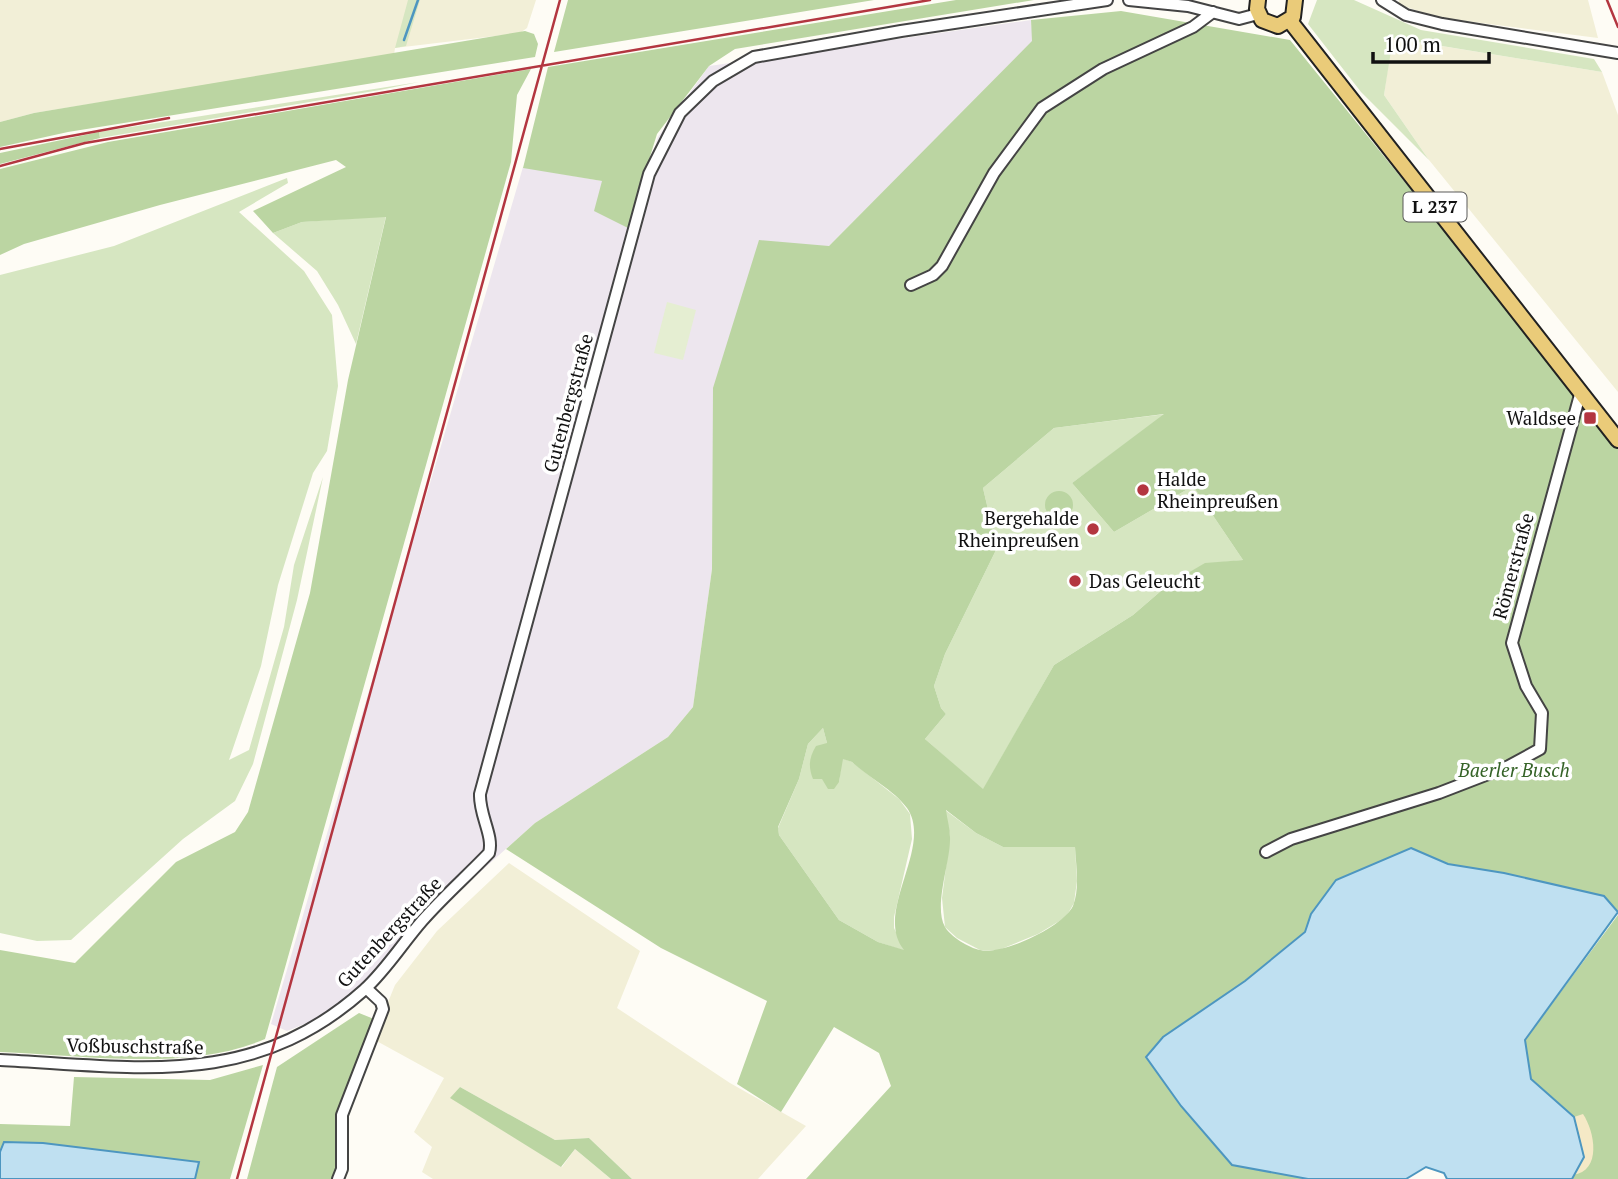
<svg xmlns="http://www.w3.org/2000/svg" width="1618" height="1179" font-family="'PT Serif',serif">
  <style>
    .industrial { fill: #ede6ee }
    .farmland { fill: #f2efd7 }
    .green { fill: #d6e6c1 }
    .forest { fill: #bbd5a2; fill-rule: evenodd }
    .sand { fill: #f5e9c6 }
    .pitch { fill: #e5eed2 }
    .water { fill: #bfe0f1; stroke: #4d96c0; stroke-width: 2 }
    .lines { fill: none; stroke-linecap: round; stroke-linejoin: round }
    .stream { stroke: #4d96c0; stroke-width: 2.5 }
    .minor-casing { stroke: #444; stroke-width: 14 }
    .major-casing { stroke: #222; stroke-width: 18 }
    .minor { stroke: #fff; stroke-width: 10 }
    .major { stroke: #eacb79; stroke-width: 14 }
    .rail { stroke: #b33640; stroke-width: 2.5 }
    .poi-dot { fill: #b33640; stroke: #fff; stroke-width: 2.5 }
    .labels { text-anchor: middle; stroke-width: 7; stroke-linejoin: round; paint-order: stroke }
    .shield { fill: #fff; stroke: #585858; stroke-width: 2 }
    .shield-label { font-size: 18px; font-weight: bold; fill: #111 }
    .street-label { font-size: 19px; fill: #111; stroke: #fff }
    .poi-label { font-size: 19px; fill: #111; stroke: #fff; text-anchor: end }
    .park-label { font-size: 19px; font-style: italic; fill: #356327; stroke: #fff }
  </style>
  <rect width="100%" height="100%" fill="#fefcf5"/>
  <path class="industrial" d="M 1031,20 L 1033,41 L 829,246 L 712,569 L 693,707 L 668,737 L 535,823 L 394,949 L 370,978 L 325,1016 L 287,1031 L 271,1024 L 523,167 L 602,181 L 628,228 L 658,137 L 709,66 Z"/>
  <path class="farmland" d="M 0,0 L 536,0 L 527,28 L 520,33 L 395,48 L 394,55 L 34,113 L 0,122 Z
    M 1399,0 L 1588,0 L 1598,38 L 1435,17 L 1398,4 Z
    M 1392,38 L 1602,72 L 1618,115 L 1618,392 L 1429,160 L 1384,95 Z
    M 509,863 L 640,951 L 617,1008 L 730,1083 L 806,1126 L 758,1179 L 632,1179 L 589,1138 L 555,1140 L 460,1087 L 451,1098 L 562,1167 L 575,1149 L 611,1179 L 433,1179 L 422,1172 L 432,1147 L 414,1132 L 444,1078 L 373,1039 L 395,985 L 437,931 Z"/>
  <path class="green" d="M 408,0 L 420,0 L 406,46 L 395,48 Z
    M 1317,0 L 1354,0 L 1421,30 L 1594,59 L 1602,72 L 1393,38 L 1384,95 L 1429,160 L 1361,92 L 1308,24 Z
    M 419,82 L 380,90 L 100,138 L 99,132 Z
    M 287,178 L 288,183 L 239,212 L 304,271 L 332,315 L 338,386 L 327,451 L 313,473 L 278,585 L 261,666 L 229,760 L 249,750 L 284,627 L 294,565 L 323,477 L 297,600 L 253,764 L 235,801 L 183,839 L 71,940 L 37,941 L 0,933 L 0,275 L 114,246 Z
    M 386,216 L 356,344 L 338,305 L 317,271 L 273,233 L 302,222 Z
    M 1166,414 L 1072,483 L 1114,532 L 1193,486 L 1243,560 L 1205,564 L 1169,584 L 1133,615 L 1054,665 L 983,790 L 925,739 L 946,714 L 941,708 L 934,686 L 945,654 L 997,548 L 983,488 L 1054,428 Z
    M 823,728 L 827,743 L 822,779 L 839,782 L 842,758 L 852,762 L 899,799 L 910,814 L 912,839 L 894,917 L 894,928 L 905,951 L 878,942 L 839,920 L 779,835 L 778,828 L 799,779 L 808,744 Z
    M 945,810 L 976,833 L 1003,847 L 1075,847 L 1077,881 L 1074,903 L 1066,917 L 1038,934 L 999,950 L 980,950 L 957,938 L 945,927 L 942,898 L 950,836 Z"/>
  <path class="forest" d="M 568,0 L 874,0 L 554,52 Z
    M 956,0 L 1034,0 L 735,49 L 709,66 L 657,134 L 628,228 L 594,211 L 602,181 L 523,168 L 548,67 Z
    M 1121,11 L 1290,40 L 1618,446 L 1618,912 L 1604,896 L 1504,873 L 1448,864 L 1411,848 L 1311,914 L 1305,932 L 1245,981 L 1292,1175 L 1308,1179 L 806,1179 L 891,1086 L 879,1053 L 834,1027 L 781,1112 L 737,1084 L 767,1001 L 661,948 L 506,849 L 535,823 L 668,737 L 693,707 L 712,569 L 713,388 L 759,240 L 829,246 L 1032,41 L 1031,20 ZM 1164,414 L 1072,483 L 1114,532 L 1193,486 L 1243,560 L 1205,563 L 1169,584 L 1133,615 L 1054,665 L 983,789 L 925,739 L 946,714 L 941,708 L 934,686 L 945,654 L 997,548 L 983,488 L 1054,428 ZM 823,728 L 827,743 L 816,746 C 809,758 808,766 813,779 L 822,779 L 828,789 L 834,789 L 839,782 L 843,759 L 852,762 C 868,777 894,790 907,808 C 934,847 873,912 904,950 L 878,942 L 839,920 L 779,835 L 778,827 L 799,779 L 808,744 ZM 946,810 L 976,833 L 1003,847 L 1075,847 C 1076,866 1080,888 1073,906 C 1063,927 1003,955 980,950 C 969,948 950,936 945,927 C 933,906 951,861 950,837 C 950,828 947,819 946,810 Z
    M 525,31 L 534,34 L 538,44 L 535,57 L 68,132 L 0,147 L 0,122 L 34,113 Z
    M 531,69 L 517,95 L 511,162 L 265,1039 C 189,1072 82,1055 0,1052 L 0,950 L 75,963 L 176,862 L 235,832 L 248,812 L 310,593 L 348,380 L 386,217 L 302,222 L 273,233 L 253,211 L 346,167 L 336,160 L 160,205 L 24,244 L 0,255 L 0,169 L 108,142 Z
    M 99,132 L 100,138 L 0,164 L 0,153 Z
    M1045 505a14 14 0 1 1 28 0a14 14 0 1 1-28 0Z
    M 1618,915 L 1618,1179 L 1572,1179 L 1584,1157 L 1574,1117 L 1531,1079 L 1525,1040 Z
    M 359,1013 L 379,1021 L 340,1115 L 336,1179 L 247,1179 L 277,1067 Z
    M 263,1065 L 230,1179 L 195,1179 L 198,1162 L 0,1152 L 0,1124 L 70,1126 L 74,1077 L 210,1080 Z
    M 460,1087 L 555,1140 L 589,1138 L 632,1179 L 611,1179 L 575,1149 L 561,1167 L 450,1098 Z"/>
  <path class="sand" d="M 1583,1114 C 1595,1132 1602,1171 1573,1175 L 1584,1157 L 1574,1117 Z"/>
  <path class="pitch" d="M 667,302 L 696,310 L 683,360 L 654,353 Z"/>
  <path class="water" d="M 1411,848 L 1448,864 L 1504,873 L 1604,896 L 1618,912 L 1525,1040 L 1531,1079 L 1574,1117 L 1584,1157 L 1572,1179 L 1447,1179 L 1444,1173 L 1426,1167 L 1406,1179 L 1308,1179 L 1232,1165 L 1181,1106 L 1146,1057 L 1163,1037 L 1245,981 L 1305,932 L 1311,914 L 1336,880 Z
    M 4,1142 L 43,1143 L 199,1162 L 195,1179 L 0,1179 L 0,1152 Z"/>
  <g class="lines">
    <path class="stream" d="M 404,40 L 418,0"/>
    <g class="minor-casing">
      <path id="minor" d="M 1129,0 L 1188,6 L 1239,19 L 1258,14
        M 1382,0 L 1406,15 L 1442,24 L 1618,53
        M 911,285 L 933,275 L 942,266 L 994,173 L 1042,108 L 1103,69 L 1193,27 L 1213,12
        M 1266,852 L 1291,839 L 1439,793 L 1509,766 L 1540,749 L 1542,713 L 1526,686 L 1512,643 L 1581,391
        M 0,1060 C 137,1067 252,1090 364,990 C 386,970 402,944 422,921 C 443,897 467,876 489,853 C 494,836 479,815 480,794 L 649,174 L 680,113 L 713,81 L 754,57 L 901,31 L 1107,0
        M 338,1179 L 342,1169 L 342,1115 L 383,1009 L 381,1002 L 366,988"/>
    </g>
    <g class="major-casing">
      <path id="major" d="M 1258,0 L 1257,9 L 1262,20 L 1278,26 L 1293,17 L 1295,0
        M 1290,21 L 1618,440"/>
    </g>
    <use href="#minor" class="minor"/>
    <use href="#major" class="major"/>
    <path class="rail" d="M 1607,0 L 1618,27
      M 0,149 L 169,118
      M 0,166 L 85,143 L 930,0
      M 237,1179 L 560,0"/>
  </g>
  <g class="poi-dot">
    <rect x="1583" y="411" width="14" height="14" rx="3.5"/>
    <circle cx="1143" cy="490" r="7"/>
    <circle cx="1093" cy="529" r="7"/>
    <circle cx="1075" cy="581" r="7"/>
  </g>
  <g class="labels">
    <rect class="shield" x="1403.5" y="192.5" width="63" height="29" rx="5"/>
    <g class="shield-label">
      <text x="1435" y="213">L 237</text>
    </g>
    <g class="street-label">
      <text transform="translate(568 403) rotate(-75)" y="7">Gutenbergstraße</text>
      <text transform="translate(1513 566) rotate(-75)" y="7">Römerstraße</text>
      <text transform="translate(389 932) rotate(-47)" y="7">Gutenbergstraße</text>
      <text transform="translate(135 1046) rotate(1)" y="7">Voßbuschstraße</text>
    </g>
    <g class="poi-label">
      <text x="1576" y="425">Waldsee</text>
      <text x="1157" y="486" text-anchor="start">Halde<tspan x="1157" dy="22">Rheinpreußen</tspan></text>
      <text x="1079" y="525">Bergehalde<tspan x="1079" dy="22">Rheinpreußen</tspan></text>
      <text x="1089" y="588" text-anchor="start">Das Geleucht</text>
    </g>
    <g class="park-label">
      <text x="1514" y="777">Baerler Busch</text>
    </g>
  </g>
  <path d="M1373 52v10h116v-10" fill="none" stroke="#111111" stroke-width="3.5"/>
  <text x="1384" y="52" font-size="21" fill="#111111" stroke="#ffffff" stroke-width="5" paint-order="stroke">100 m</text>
</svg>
